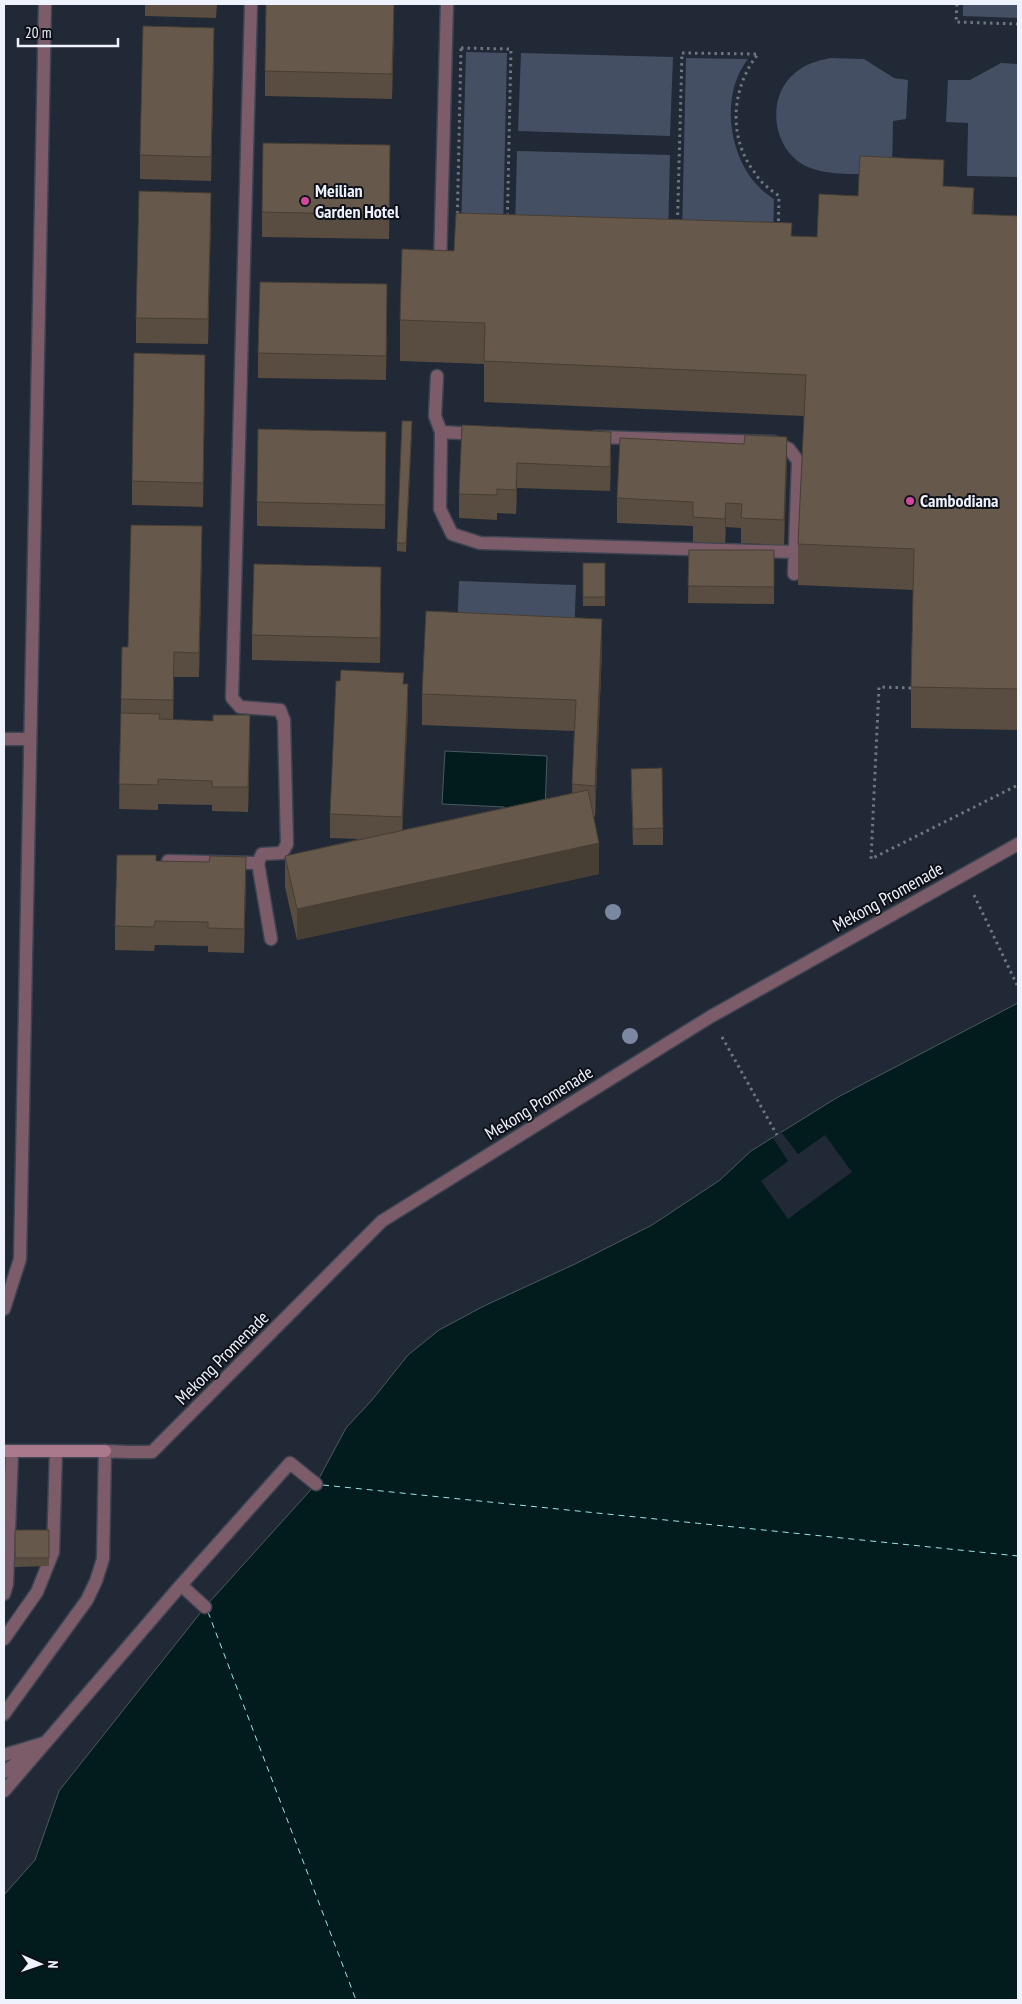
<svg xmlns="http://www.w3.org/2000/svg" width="1022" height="2004" font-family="'PT Sans Narrow',sans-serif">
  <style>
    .green { fill: #454f63 }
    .water { fill: #021b1c; stroke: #485c5f }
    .pier { fill: #212836 }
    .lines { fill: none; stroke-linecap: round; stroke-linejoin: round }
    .ferry { stroke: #9fe5e7; stroke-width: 1; stroke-dasharray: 6 5; stroke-linecap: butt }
    .lane-casing { stroke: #3e4452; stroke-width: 15 }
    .street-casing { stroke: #3e4452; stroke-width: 15 }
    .secondary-casing { stroke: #3e4452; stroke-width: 15 }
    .path { stroke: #6f7682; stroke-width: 3; stroke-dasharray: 2.5 4; stroke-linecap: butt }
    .lane { stroke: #7c5c68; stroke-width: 12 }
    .street { stroke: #7c5c68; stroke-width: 12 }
    .secondary { stroke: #ab798c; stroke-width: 12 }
    .tree { fill: #7a88a2 }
    .wall { fill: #584d40 }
    .shaded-wall { fill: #473e34 }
    .building { fill: #66594b; stroke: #473e34 }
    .hotel-dot { fill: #d1479c; stroke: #0e1117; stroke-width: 2 }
    .labels { text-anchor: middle; stroke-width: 4; stroke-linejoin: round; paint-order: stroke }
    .poi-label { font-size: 18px; font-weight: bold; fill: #edf2fc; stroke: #0e1117; text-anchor: start }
    .street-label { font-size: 18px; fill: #edf2fc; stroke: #0e1117 }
  </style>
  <rect width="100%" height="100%" fill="#212836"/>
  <path class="green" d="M 963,4 L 1018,4 L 1018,18 L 963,16 Z
    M 466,52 L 507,53 L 503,230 L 461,229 Z
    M 521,53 L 673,57 L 670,136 L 518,131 Z
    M 686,58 L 748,59 C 720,94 728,156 759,187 C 763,192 769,195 774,199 L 773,237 L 682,234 Z
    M 830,58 L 864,59 L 894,78 L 908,80 L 906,119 L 893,121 L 892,174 C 866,173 831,177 808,167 C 772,151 765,97 795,73 C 805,64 817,61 830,58 Z
    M 1001,63 L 1018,64 L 1018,177 L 967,176 L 968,123 L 946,122 L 948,80 L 970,80 Z
    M 517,151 L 670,155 L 668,235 L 515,230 Z
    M 459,581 L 576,585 L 574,636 L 457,632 Z"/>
  <path class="water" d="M 445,751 L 547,756 L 545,809 L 509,822 L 504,807 L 442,804 Z
    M 1018,1003 L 1018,2000 L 4,2000 L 4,1895 L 35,1860 L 59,1791 L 205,1607 L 316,1484 L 346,1428 L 372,1400 L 408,1355 L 439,1330 L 484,1306 L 575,1264 L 652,1225 L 720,1180 L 751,1151 L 838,1097 Z"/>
  <path class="pier" d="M 781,1132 L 798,1154 L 825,1135 L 852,1172 L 788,1219 L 761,1181 L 788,1161 L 773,1138 Z"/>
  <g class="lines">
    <path class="ferry" d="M 323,1485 L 1018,1556
      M 208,1612 L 356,2000"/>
    <g class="lane-casing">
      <path id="lane" d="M 251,4 L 232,698 L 240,707 L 280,710 L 284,720 L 287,844 L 282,853 L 262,854 L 258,863 L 271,939
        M 440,266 L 447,4
        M 437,376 L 435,416 L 441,432 L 478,434
        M 441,432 L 440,509 L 452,534 L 480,543 L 794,552
        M 596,437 L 774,442 L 789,449 L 798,461 L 794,574
        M 4,739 L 30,739
        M 168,861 L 258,863
        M 4,1309 L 20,1259 L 45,4
        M 181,1585 L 290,1463 L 316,1484
        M 4,1594 L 7,1584 L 12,1452
        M 4,1639 L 37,1592 L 53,1552 L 56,1451
        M 4,1714 L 87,1600 L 96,1581 L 103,1559 L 105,1451 L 129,1452
        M 4,1755 L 44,1743
        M 4,1772 L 24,1758
        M 4,1791 L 181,1585 L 205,1607"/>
    </g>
    <g class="street-casing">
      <path id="street" d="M 129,1452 L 152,1452 L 382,1221 L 710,1017 L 1018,844"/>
    </g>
    <g class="secondary-casing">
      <path id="secondary" d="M 4,1451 L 105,1451"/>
    </g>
    <path class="path" d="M 957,4 L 956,22 L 1018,24
      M 461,48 L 511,49 L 507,235 L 457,233 Z
      M 682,53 L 758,54 C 732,87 728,134 752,169 C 756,174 759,180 764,184 C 769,189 774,192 779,196 L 778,242 L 677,240 Z
      M 911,688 L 879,687 L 871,859 L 1018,785
      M 974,895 L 1018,987
      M 722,1037 L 777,1135"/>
    <use href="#lane" class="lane"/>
    <use href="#street" class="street"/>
    <use href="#secondary" class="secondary"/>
  </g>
  <g class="tree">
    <circle cx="613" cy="912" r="8"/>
    <circle cx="630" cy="1036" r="8"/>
  </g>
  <path class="wall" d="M 145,4 L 217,4 L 216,18 L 145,16 Z
    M 394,29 L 392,99 L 265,96 L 265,71 Z
    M 214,53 L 211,181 L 140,179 L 140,155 Z
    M 390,170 L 389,239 L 262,237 L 262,212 Z
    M 944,186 L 974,214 L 1018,216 L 1018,730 L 911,728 L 911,687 L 913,590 L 798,585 L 798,544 L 804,416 L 484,402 L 484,364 L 400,361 L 400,320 L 454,251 L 792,236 L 817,237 L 858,196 Z
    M 211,218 L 208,344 L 136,343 L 136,318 Z
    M 387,309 L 386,380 L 258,378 L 258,353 Z
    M 205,380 L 203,507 L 132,505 L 132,481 Z
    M 462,425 L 611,457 L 610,491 L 517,488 L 516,514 L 497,513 L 497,520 L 459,518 L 459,494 Z
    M 412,430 L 406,552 L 397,551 L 397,543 Z
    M 386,457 L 385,529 L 257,526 L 257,502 Z
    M 787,462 L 784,545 L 741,543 L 741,528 L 726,527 L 725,543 L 693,542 L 693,526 L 617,523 L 617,498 Z
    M 689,550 L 774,550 L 774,604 L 688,603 Z
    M 202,551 L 199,677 L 174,677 L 173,720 L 250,740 L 248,812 L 212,811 L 212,805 L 158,804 L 158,810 L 119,809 L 121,699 L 128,647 Z
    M 583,563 L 605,563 L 605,606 L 583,606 Z
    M 381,591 L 380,663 L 252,660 L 252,635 Z
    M 602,650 L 595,817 L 594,817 L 599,874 L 297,940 L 285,887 L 285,856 L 359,839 L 330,838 L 330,814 L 404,684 L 408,709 L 402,830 L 572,793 L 574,731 L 422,725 L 422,694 Z
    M 631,786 L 663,828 L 663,845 L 633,845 Z
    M 156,861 L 246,882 L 244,953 L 208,952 L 208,946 L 155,945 L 154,951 L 115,950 L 115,926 Z
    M 15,1530 L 49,1530 L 49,1566 L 15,1567 Z"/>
  <path class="shaded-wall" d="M 394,4 L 394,29 L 392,99 L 392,74 Z
    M 214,28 L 214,53 L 211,181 L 211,157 Z
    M 390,145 L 390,170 L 389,239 L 389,215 Z
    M 974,188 L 974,229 L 972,214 Z
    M 211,193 L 211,218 L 208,344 L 208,319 Z
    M 387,284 L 387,309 L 386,380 L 386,356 Z
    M 205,355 L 205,380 L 203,507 L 203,483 Z
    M 386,432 L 386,457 L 385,529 L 385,505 Z
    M 611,432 L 611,457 L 610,491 L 610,467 Z
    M 787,437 L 787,462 L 784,545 L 784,520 Z
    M 517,463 L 517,488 L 516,514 L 516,490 Z
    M 726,503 L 726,527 L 725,543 L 725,519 Z
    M 202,526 L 202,551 L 199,677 L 199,653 Z
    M 381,567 L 381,591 L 380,663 L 380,638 Z
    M 602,619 L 602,650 L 595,817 L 595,786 Z
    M 174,652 L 174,677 L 173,725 L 173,700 Z
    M 408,684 L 408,709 L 402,841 L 402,817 Z
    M 250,715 L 250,740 L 248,812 L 248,787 Z
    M 599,843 L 599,874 L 297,940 L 297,909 Z
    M 246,857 L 246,882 L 244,953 L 244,929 Z"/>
  <path class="building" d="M 266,4 L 394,4 L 392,74 L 265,71 Z
    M 143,26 L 214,28 L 211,157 L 140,155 Z
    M 263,143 L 390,145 L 389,215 L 262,212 Z
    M 860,156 L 944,160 L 943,186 L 974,188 L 972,214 L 1018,216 L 1018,689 L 911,687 L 914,549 L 798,544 L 806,375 L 484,361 L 485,323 L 400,320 L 402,249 L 454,251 L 456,213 L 792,223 L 791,236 L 817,237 L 819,194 L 858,196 Z
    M 139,191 L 211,193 L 208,319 L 136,318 Z
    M 260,282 L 387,284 L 386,356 L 258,353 Z
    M 134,353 L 205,355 L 203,483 L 132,481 Z
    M 402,421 L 412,421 L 406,543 L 397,543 Z
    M 462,425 L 611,432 L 610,467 L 517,463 L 516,490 L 497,489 L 497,495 L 459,494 Z
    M 258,429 L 386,432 L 385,505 L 257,502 Z
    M 745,435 L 787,437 L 784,520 L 741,518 L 742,504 L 726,503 L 725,519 L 693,517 L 693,502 L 617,498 L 620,438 L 744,444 Z
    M 131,525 L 202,526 L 199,653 L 174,652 L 173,700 L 121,699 L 122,647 L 128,647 Z
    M 689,550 L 774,550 L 774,587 L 688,586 Z
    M 583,563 L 605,563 L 605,597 L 583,597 Z
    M 254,564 L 381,567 L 380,638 L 252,635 Z
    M 426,611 L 602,619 L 595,786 L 572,784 L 576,700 L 422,694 Z
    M 341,670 L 404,673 L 403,684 L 408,684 L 402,817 L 330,814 L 336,681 L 340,681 Z
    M 121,713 L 160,714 L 159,719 L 213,721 L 213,715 L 250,715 L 248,787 L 212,787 L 212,781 L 158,779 L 158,785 L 119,784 Z
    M 662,768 L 663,828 L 633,829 L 631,769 Z
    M 588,790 L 599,843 L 297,909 L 285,856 Z
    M 117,855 L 156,855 L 156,861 L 209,862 L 210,856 L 246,857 L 244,929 L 208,928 L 208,922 L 155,921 L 154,927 L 115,926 Z
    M 15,1530 L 49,1530 L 49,1558 L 15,1558 Z"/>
  <g class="hotel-dot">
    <circle cx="305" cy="201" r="5"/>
    <circle cx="910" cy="501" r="5"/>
  </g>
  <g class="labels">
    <g class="poi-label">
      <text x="315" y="197">Meilian<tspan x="315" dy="21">Garden Hotel</tspan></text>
      <text x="920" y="507">Cambodiana</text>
    </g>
    <g class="street-label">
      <text transform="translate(888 897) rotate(-29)" y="6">Mekong Promenade</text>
      <text transform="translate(539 1103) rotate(-32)" y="6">Mekong Promenade</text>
      <text transform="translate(222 1358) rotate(-45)" y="6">Mekong Promenade</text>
    </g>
  </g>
  <rect width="1022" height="2004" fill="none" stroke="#edf2fc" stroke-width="10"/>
  <g transform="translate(40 1964) rotate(92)" stroke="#0e1117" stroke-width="4" paint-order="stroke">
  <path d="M0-4L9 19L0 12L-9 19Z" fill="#edf2fc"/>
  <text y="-8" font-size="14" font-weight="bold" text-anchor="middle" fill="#edf2fc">N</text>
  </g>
  <path d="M18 38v8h100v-8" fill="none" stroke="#edf2fc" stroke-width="2.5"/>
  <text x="25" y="38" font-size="15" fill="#edf2fc" stroke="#0e1117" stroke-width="4" paint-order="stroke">20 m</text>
</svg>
